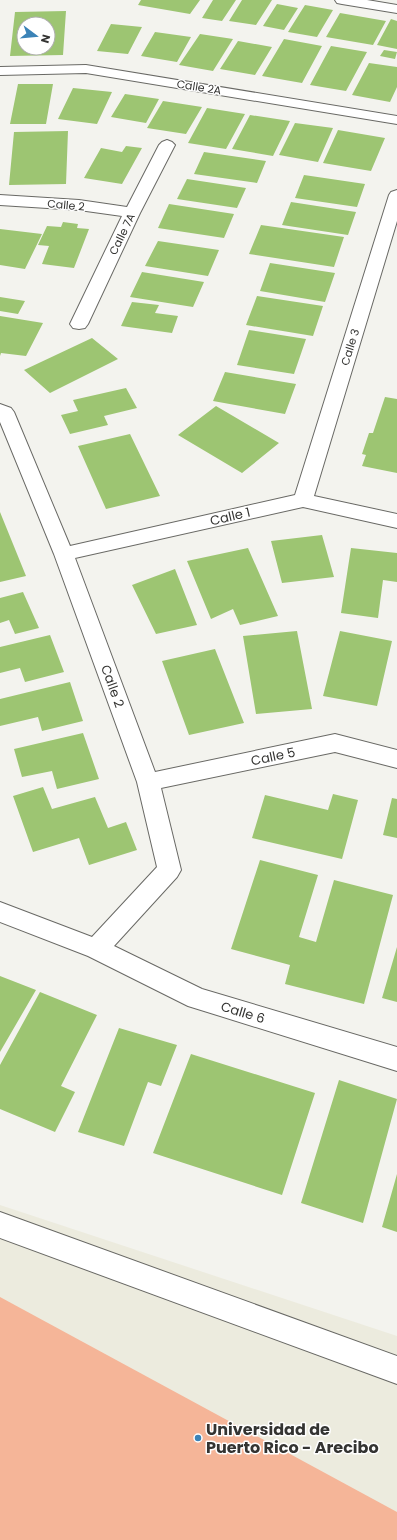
<svg xmlns="http://www.w3.org/2000/svg" width="397" height="1540" font-family="Poppins,sans-serif">
  <style>
    .built { fill: #ecebde }
    .green { fill: #f5b598 }
    .building { fill: #9dc572; fill-rule: evenodd }
    .lines { fill: none; stroke-linecap: round; stroke-linejoin: round }
    .street-casing { stroke: #696965; stroke-width: 2 }
    .street { fill: #fff; fill-rule: evenodd }
    .poi-dot { fill: #3b83b7; stroke: #fff; stroke-width: 1.5 }
    .labels { text-anchor: middle; stroke-width: 3; stroke-linejoin: round; paint-order: stroke }
    .far-street-label { font-size: 11px; fill: #343432; stroke: #fff }
    .street-label { font-size: 13px; fill: #343432; stroke: #fff }
    .near-poi-label { font-size: 16px; font-weight: bold; fill: #343432; stroke: #fff; text-anchor: start }
  </style>
  <rect width="100%" height="100%" fill="#f3f3ee"/>
  <path class="built" d="M 0,1205 L 397,1336 L 397,1540 L 0,1540 Z"/>
  <path class="green" d="M 0,1297 L 397,1512 L 397,1540 L 0,1540 Z"/>
  <path class="building" d="M 141,0 L 200,0 L 190,14 L 138,5 Z
    M 213,0 L 236,0 L 222,21 L 202,18 Z
    M 242,0 L 272,0 L 256,25 L 229,21 Z
    M 277,4 L 298,8 L 284,30 L 263,26 Z
    M 305,5 L 333,10 L 317,37 L 288,32 Z
    M 66,11 L 63,55 L 10,56 L 15,12 ZM 24,24 L 48,24 L 48,48 L 24,48 Z
    M 340,13 L 386,21 L 373,45 L 326,37 Z
    M 391,19 L 397,21 L 397,49 L 377,45 Z
    M 111,24 L 142,27 L 128,54 L 97,51 Z
    M 155,32 L 191,37 L 177,62 L 141,56 Z
    M 200,34 L 233,39 L 213,71 L 179,65 Z
    M 284,39 L 322,46 L 302,83 L 262,76 Z
    M 238,41 L 272,47 L 255,75 L 220,69 Z
    M 331,46 L 367,52 L 346,91 L 310,85 Z
    M 384,50 L 397,52 L 395,59 L 380,56 Z
    M 369,63 L 397,67 L 397,87 L 390,102 L 352,95 Z
    M 18,84 L 53,84 L 46,124 L 10,124 Z
    M 73,88 L 112,92 L 97,124 L 58,119 Z
    M 125,94 L 159,99 L 146,123 L 111,117 Z
    M 163,101 L 202,107 L 186,134 L 147,128 Z
    M 207,108 L 245,114 L 226,149 L 188,143 Z
    M 250,115 L 290,121 L 273,156 L 232,149 Z
    M 295,123 L 333,128 L 318,162 L 279,155 Z
    M 338,130 L 385,138 L 371,171 L 323,163 Z
    M 68,131 L 66,184 L 9,185 L 14,132 Z
    M 126,146 L 142,148 L 122,184 L 84,178 L 101,148 L 122,152 Z
    M 204,152 L 266,161 L 257,183 L 194,174 Z
    M 304,175 L 365,184 L 357,207 L 295,198 Z
    M 187,179 L 246,188 L 237,208 L 177,199 Z
    M 291,202 L 356,212 L 348,235 L 282,225 Z
    M 169,204 L 234,214 L 224,238 L 158,228 Z
    M 63,222 L 78,224 L 77,228 L 89,229 L 74,268 L 42,264 L 49,246 L 38,245 L 47,226 L 61,227 Z
    M 261,225 L 344,237 L 334,267 L 249,254 Z
    M 0,229 L 42,234 L 25,269 L 0,265 Z
    M 158,241 L 219,250 L 208,276 L 145,266 Z
    M 270,263 L 335,273 L 325,302 L 260,291 Z
    M 142,272 L 204,282 L 193,307 L 130,297 Z
    M 257,296 L 323,306 L 313,336 L 246,325 Z
    M 0,297 L 25,301 L 18,314 L 0,311 Z
    M 132,302 L 159,305 L 155,313 L 178,316 L 172,333 L 121,326 Z
    M 0,316 L 43,323 L 26,356 L 1,353 L 0,356 Z
    M 249,330 L 306,339 L 294,374 L 237,365 Z
    M 92,338 L 118,359 L 50,393 L 24,370 Z
    M 225,372 L 296,384 L 285,414 L 213,401 Z
    M 126,388 L 137,408 L 104,416 L 108,425 L 70,434 L 61,415 L 78,411 L 73,400 Z
    M 385,397 L 397,399 L 397,473 L 362,466 L 366,455 L 362,454 L 369,433 L 373,433 Z
    M 216,406 L 279,443 L 242,473 L 178,435 Z
    M 130,434 L 160,496 L 106,509 L 78,446 Z
    M 0,512 L 26,576 L 0,582 Z
    M 322,535 L 334,577 L 282,583 L 271,541 Z
    M 248,548 L 278,616 L 240,625 L 233,609 L 211,619 L 187,561 Z
    M 351,548 L 397,553 L 397,582 L 383,580 L 378,618 L 341,613 Z
    M 175,569 L 197,625 L 156,634 L 132,585 Z
    M 23,592 L 39,628 L 15,634 L 9,620 L 0,623 L 0,598 Z
    M 297,631 L 312,709 L 256,714 L 243,636 Z
    M 340,631 L 392,641 L 377,706 L 323,696 Z
    M 50,635 L 64,672 L 25,682 L 20,668 L 0,673 L 0,647 Z
    M 215,649 L 244,723 L 189,735 L 162,661 Z
    M 70,682 L 83,721 L 42,731 L 38,717 L 0,726 L 0,699 Z
    M 83,733 L 99,779 L 57,789 L 52,771 L 22,777 L 14,749 Z
    M 43,787 L 52,809 L 95,797 L 108,828 L 126,822 L 137,850 L 89,865 L 79,838 L 33,852 L 13,796 Z
    M 333,794 L 358,800 L 342,859 L 252,838 L 265,795 L 328,810 Z
    M 392,798 L 397,799 L 397,838 L 383,835 Z
    M 260,860 L 318,875 L 299,937 L 316,942 L 334,880 L 393,895 L 364,1004 L 285,984 L 290,965 L 231,949 Z
    M 397,947 L 397,1002 L 382,998 Z
    M 0,976 L 36,990 L 0,1052 Z
    M 40,992 L 97,1015 L 61,1086 L 75,1092 L 55,1132 L 0,1109 L 0,1065 Z
    M 119,1028 L 177,1045 L 161,1086 L 148,1082 L 124,1146 L 78,1132 Z
    M 191,1054 L 315,1093 L 282,1195 L 153,1153 Z
    M 339,1080 L 397,1099 L 363,1223 L 301,1203 Z
    M 397,1174 L 397,1232 L 382,1227 Z"/>
  <g class="lines">
    <g class="street-casing">
      <path id="street" d="M 335,0 L 367,0 L 397,5 L 397,13 L 342,4 L 337,3 Z
        M 86,65 L 397,116 L 397,124 L 86,73 L 0,75 L 0,67 Z
        M 167,140 L 172,142 L 175,145 L 140,213 L 88,324 L 85,328 L 79,329 L 73,328 L 70,324 L 122,216 L 79,210 L 0,205 L 0,195 L 79,200 L 127,207 L 159,145 L 162,142 Z
        M 397,190 L 397,221 L 314,496 L 397,514 L 397,528 L 303,507 L 75,558 L 155,772 L 335,734 L 397,750 L 397,768 L 335,752 L 161,788 L 181,870 L 177,877 L 114,946 L 202,989 L 397,1047 L 397,1071 L 188,1006 L 88,956 L 0,922 L 0,902 L 92,937 L 157,867 L 137,782 L 54,554 L 0,422 L 0,404 L 11,408 L 14,412 L 70,546 L 295,495 L 389,195 L 391,192 Z
        M 0,1212 L 397,1356 L 397,1384 L 0,1238 Z"/>
    </g>
    <use href="#street" class="street"/>
  </g>
  <circle class="poi-dot" cx="198" cy="1438" r="4"/>
  <g class="labels">
    <g class="far-street-label">
      <text transform="translate(199 87) rotate(9)" y="4">Calle 2A</text>
      <text transform="translate(66 205) rotate(5)" y="4">Calle 2</text>
      <text transform="translate(122 234) rotate(-64)" y="4">Calle 7A</text>
      <text transform="translate(350 347) rotate(-73)" y="4">Calle 3</text>
    </g>
    <g class="street-label">
      <text transform="translate(230 516) rotate(-13)" y="5">Calle 1</text>
      <text transform="translate(113 686) rotate(70)" y="5">Calle 2</text>
      <text transform="translate(273 756) rotate(-12)" y="5">Calle 5</text>
      <text transform="translate(243 1012) rotate(17)" y="5">Calle 6</text>
    </g>
    <g class="near-poi-label">
      <text x="206" y="1435">Universidad de<tspan x="206" dy="18">Puerto Rico - Arecibo</tspan></text>
    </g>
  </g>
  <g transform="translate(36 36) rotate(106)"><circle r="19" fill="#ffffff" stroke="#aeaead"/>
  <path d="M0-3L7 15L0 10L-7 15Z" fill="#3b83b7"/>
  <text y="-6" font-size="11" font-weight="bold" text-anchor="middle" fill="#343432">N</text>
  </g>
</svg>
